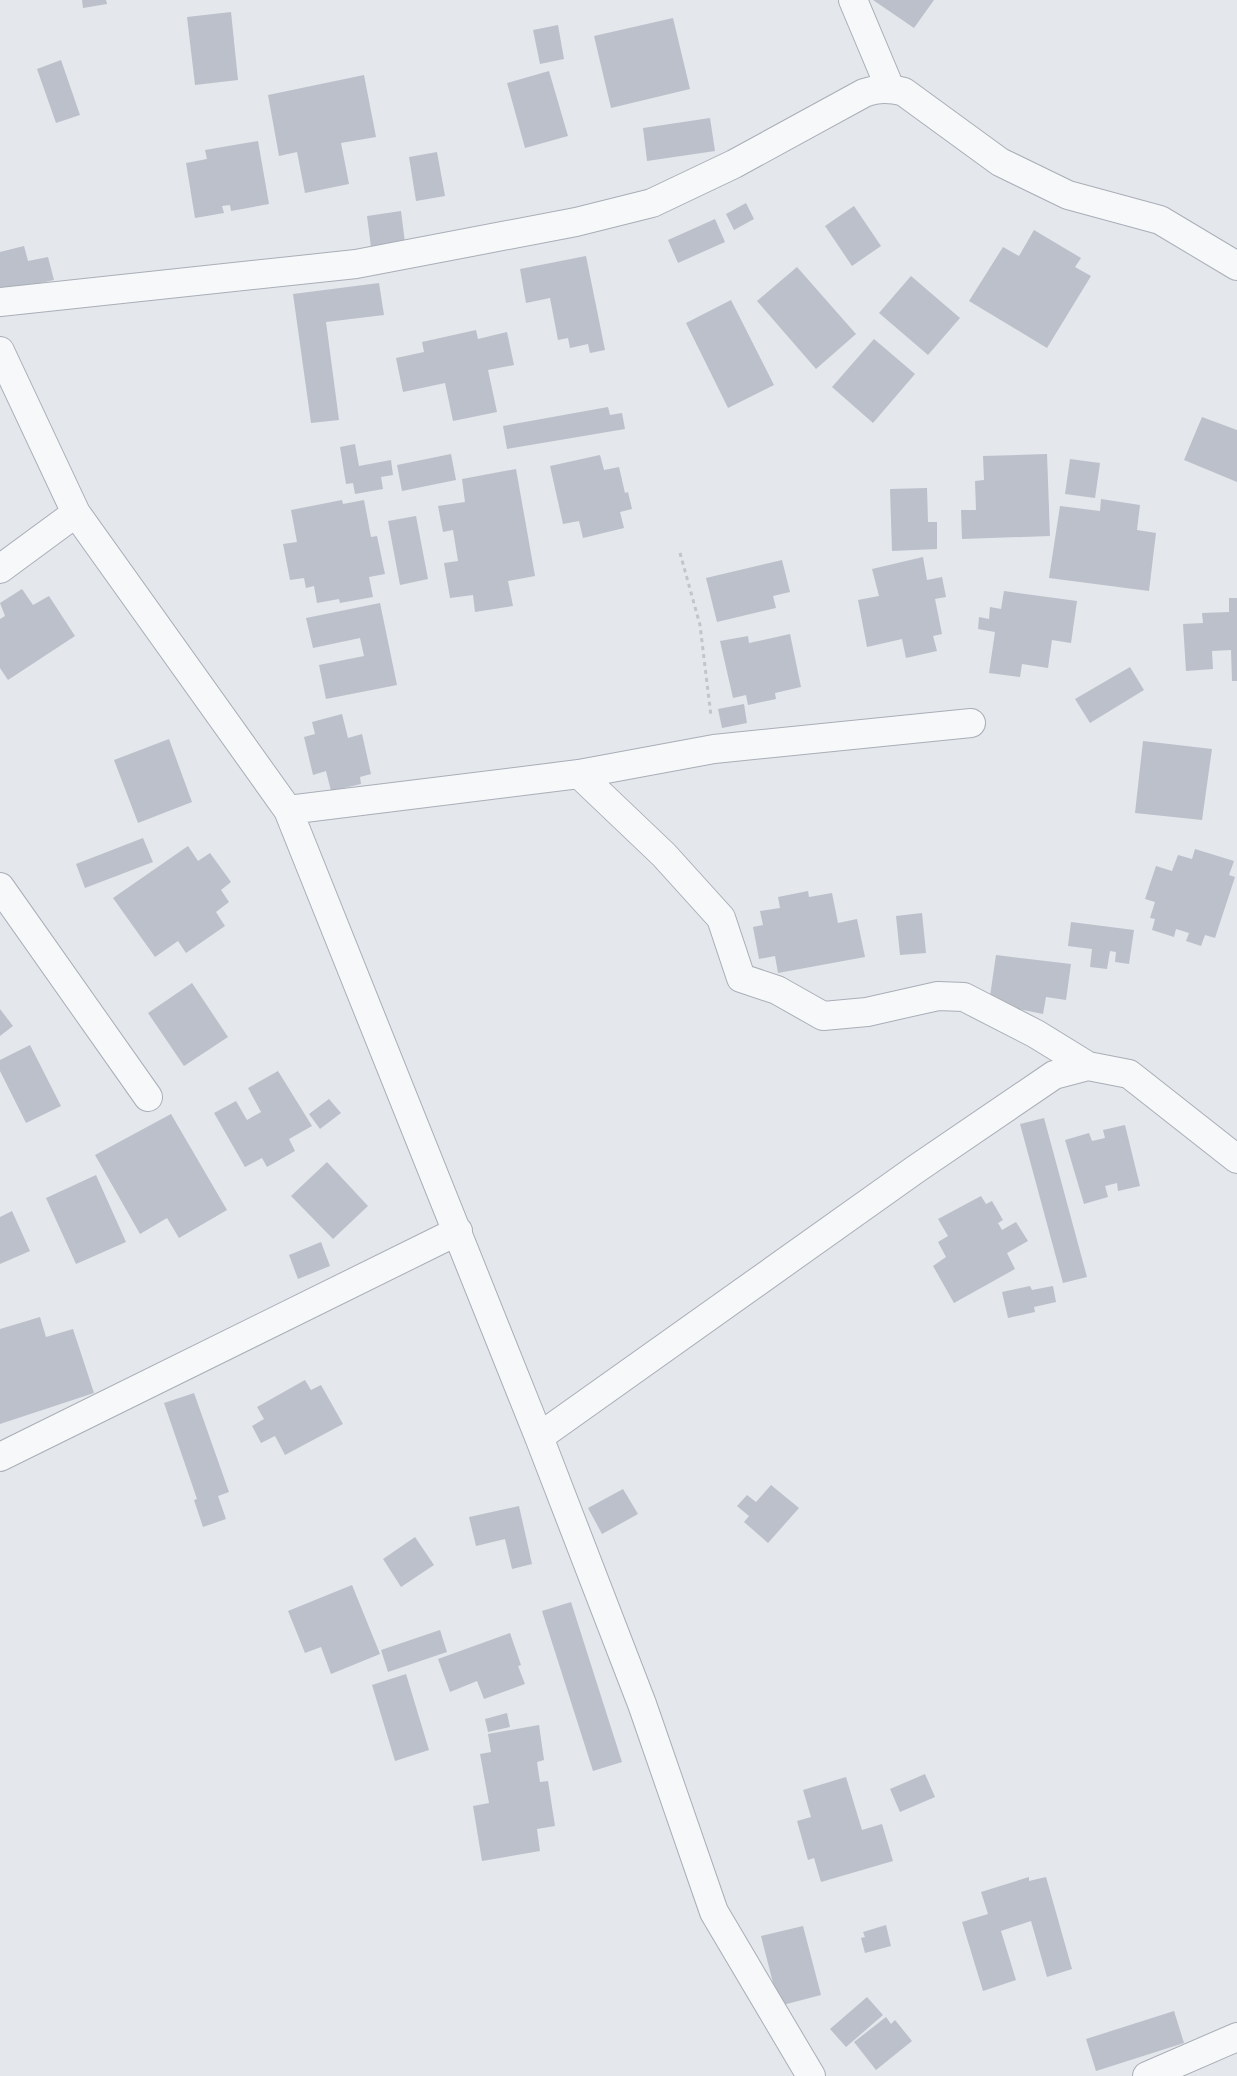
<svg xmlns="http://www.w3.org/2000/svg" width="1237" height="2076" font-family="Quicksand,sans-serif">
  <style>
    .building { fill: #bbc0ca }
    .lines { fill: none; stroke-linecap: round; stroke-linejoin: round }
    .minor-casing { stroke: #a9aeb7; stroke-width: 30 }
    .path { stroke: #c2c5cb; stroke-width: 3; stroke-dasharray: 4 4; stroke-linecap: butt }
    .minor { stroke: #f7f8fa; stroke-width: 28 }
  </style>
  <rect width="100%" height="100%" fill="#e4e7ec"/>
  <path class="building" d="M 82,0 L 106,0 L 107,4 L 83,8 Z
    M 873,0 L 934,0 L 914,28 Z
    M 231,12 L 238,80 L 195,85 L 187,17 Z
    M 673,18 L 690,89 L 611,108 L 594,36 Z
    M 558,25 L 564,59 L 540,64 L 533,30 Z
    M 61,60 L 80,115 L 56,123 L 37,69 Z
    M 549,71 L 568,136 L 525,148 L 507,83 Z
    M 364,75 L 376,137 L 341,143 L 349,184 L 305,193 L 297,152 L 279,156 L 268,95 Z
    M 710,118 L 715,151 L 647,161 L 643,128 Z
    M 258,141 L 269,204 L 231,211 L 230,205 L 222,206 L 224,213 L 195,218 L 186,163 L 207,159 L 205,150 Z
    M 437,152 L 445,196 L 416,201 L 409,157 Z
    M 746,203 L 754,219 L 734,230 L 726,214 Z
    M 854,206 L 881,246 L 852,266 L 825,226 Z
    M 401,211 L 405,243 L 371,247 L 367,216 Z
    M 715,219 L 725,242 L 678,263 L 668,240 Z
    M 1034,230 L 1081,258 L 1075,267 L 1091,276 L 1047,348 L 969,301 L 1003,247 L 1019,256 Z
    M 24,246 L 28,261 L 48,257 L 54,280 L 0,292 L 0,252 Z
    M 586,256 L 605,350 L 590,353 L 588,344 L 570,348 L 568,338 L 558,340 L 550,298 L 526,303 L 520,269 Z
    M 797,267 L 856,334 L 816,369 L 757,301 Z
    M 911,276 L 960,318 L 928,355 L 879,313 Z
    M 379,283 L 384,315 L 326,322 L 339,420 L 311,423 L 293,294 Z
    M 731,300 L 774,385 L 728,408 L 686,323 Z
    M 476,330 L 478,339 L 507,332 L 514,365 L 488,370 L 497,412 L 453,421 L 445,383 L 403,392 L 396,358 L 424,352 L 422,342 Z
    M 874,339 L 915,374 L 873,423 L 832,387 Z
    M 608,407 L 610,415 L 622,413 L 625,429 L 507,449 L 503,426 Z
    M 1202,417 L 1237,430 L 1237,482 L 1184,460 Z
    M 355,444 L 359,466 L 391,460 L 393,475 L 381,477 L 383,489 L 355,494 L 353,483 L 346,484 L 340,447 Z
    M 451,454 L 456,480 L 402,491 L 397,465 Z
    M 1047,454 L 1050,536 L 962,539 L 961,510 L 976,510 L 975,481 L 984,480 L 983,456 Z
    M 600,455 L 604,470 L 619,467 L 625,493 L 628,492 L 632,509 L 620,512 L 624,528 L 583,538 L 579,521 L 563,524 L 550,466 Z
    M 1070,459 L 1100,463 L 1095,498 L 1065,494 Z
    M 516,469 L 535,576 L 508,581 L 513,606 L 475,612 L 473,595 L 450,598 L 444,563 L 458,561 L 453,530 L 443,532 L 438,506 L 465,502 L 462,479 Z
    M 927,488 L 928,522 L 937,522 L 937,549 L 892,551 L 890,489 Z
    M 1101,499 L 1140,505 L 1137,530 L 1156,533 L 1149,591 L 1049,578 L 1060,506 L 1100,511 Z
    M 342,500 L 343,504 L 364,500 L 371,537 L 377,536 L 385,574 L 369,577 L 373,597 L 340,603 L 339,599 L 317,603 L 314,586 L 306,588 L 304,578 L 290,580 L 283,544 L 297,542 L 291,510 Z
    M 416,516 L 428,579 L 400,585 L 388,521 Z
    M 923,557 L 927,580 L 942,577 L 946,597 L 935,599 L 942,634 L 933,636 L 937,651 L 906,658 L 902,639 L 867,647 L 858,600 L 879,596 L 872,569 Z
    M 782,560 L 790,592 L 773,596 L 776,608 L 717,622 L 706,578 Z
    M 22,589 L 33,605 L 49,596 L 75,636 L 8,680 L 0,668 L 0,619 L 5,616 L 0,603 Z
    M 1004,591 L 1077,601 L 1071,643 L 1052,640 L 1048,668 L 1022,664 L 1020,677 L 989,673 L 995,632 L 978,629 L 979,617 L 989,619 L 990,607 L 1001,609 Z
    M 1229,598 L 1237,598 L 1237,681 L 1232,681 L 1231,650 L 1212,651 L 1213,669 L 1186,671 L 1183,624 L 1203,623 L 1202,613 L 1229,612 Z
    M 380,603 L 397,685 L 326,699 L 319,665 L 364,656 L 360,638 L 313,648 L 306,618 Z
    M 790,634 L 801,687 L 775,693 L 776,699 L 748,705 L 746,695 L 733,698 L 720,641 L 748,636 L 749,643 Z
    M 1130,667 L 1144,690 L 1090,723 L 1075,699 Z
    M 744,704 L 747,723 L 722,728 L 718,709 Z
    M 342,714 L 348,738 L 362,734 L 371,774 L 360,777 L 361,784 L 331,791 L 326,771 L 313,775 L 304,737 L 315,734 L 312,722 Z
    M 169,739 L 192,802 L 138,823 L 114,760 Z
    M 1143,741 L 1212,749 L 1202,820 L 1135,813 Z
    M 143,838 L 153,862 L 85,888 L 76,864 Z
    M 188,846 L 198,861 L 210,853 L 231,882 L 221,890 L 229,902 L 216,912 L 225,926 L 186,953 L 178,941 L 155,957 L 113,898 Z
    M 1195,849 L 1234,861 L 1229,875 L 1235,877 L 1215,938 L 1205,935 L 1201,946 L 1186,941 L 1189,933 L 1176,929 L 1174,937 L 1152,930 L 1155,919 L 1150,918 L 1155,902 L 1145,899 L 1156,866 L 1172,871 L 1178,855 L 1192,859 Z
    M 808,891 L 809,897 L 832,893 L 838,923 L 857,919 L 865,957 L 778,973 L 775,956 L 759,959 L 753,927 L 763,925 L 760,911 L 780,908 L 778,897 Z
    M 922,913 L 926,953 L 900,955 L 896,916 Z
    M 1071,922 L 1134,930 L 1129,964 L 1115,962 L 1116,952 L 1110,951 L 1107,969 L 1090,967 L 1092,949 L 1068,946 Z
    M 996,955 L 1071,964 L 1066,1000 L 1046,997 L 1043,1014 L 989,1003 Z
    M 192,983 L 228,1037 L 184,1066 L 148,1013 Z
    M 0,1009 L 13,1026 L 0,1036 Z
    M 30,1045 L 61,1106 L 26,1123 L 0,1071 L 0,1060 Z
    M 278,1071 L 312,1126 L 289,1139 L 295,1151 L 267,1167 L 262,1158 L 245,1167 L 214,1113 L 236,1101 L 247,1120 L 261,1112 L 248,1088 Z
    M 329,1099 L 341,1113 L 320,1129 L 309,1114 Z
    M 171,1114 L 227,1210 L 179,1238 L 167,1218 L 140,1234 L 95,1155 Z
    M 1044,1118 L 1087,1277 L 1063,1283 L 1020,1124 Z
    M 1125,1125 L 1140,1186 L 1118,1191 L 1117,1183 L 1105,1186 L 1108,1197 L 1084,1204 L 1065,1140 L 1089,1133 L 1092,1141 L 1105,1138 L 1103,1130 Z
    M 327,1162 L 368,1206 L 333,1239 L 291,1196 Z
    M 96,1175 L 126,1242 L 76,1264 L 46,1198 Z
    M 981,1196 L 986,1204 L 992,1201 L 1003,1220 L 998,1223 L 1002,1230 L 1016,1222 L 1028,1241 L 1007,1253 L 1015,1269 L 954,1303 L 933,1266 L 946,1257 L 938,1242 L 948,1236 L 938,1219 Z
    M 12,1211 L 30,1251 L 0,1264 L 0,1217 Z
    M 321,1242 L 330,1266 L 298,1279 L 289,1255 Z
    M 1030,1286 L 1032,1290 L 1053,1286 L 1056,1302 L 1034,1307 L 1035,1312 L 1008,1318 L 1002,1292 Z
    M 40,1317 L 46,1337 L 73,1329 L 94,1393 L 0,1424 L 0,1329 Z
    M 305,1380 L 311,1390 L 321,1385 L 343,1424 L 285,1455 L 275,1436 L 261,1443 L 252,1426 L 264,1419 L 257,1407 Z
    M 194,1393 L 229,1492 L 218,1496 L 226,1519 L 203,1527 L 194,1500 L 197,1499 L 164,1403 Z
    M 771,1485 L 799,1508 L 768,1543 L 744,1522 L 749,1516 L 737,1506 L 747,1495 L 756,1502 Z
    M 623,1489 L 638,1514 L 602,1534 L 588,1508 Z
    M 519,1506 L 532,1564 L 512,1569 L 505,1539 L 476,1546 L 469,1517 Z
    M 415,1537 L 434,1565 L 401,1587 L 383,1559 Z
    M 352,1585 L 380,1654 L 331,1674 L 321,1647 L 305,1653 L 288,1611 Z
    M 571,1602 L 622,1762 L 593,1771 L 542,1611 Z
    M 440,1630 L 447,1652 L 388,1672 L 381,1650 Z
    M 510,1633 L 521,1665 L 518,1666 L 525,1684 L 484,1699 L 477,1681 L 450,1692 L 438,1659 Z
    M 406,1674 L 429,1750 L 395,1761 L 372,1685 Z
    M 507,1713 L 510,1727 L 488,1732 L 485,1719 Z
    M 539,1725 L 544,1760 L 537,1762 L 540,1782 L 548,1781 L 555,1826 L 537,1829 L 540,1851 L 482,1861 L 473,1806 L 489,1803 L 480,1754 L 491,1752 L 488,1734 Z
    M 925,1774 L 935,1797 L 900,1812 L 890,1789 Z
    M 846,1777 L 862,1830 L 882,1824 L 893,1861 L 821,1882 L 814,1858 L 808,1860 L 797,1821 L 811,1817 L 803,1790 Z
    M 1029,1877 L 1029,1881 L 1046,1877 L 1072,1969 L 1047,1977 L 1031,1921 L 1001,1931 L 1016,1980 L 983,1991 L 962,1922 L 988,1914 L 981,1892 Z
    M 886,1925 L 891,1946 L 865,1953 L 861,1938 L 865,1937 L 863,1932 Z
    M 803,1926 L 821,1995 L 779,2006 L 761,1936 Z
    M 867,1997 L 883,2015 L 846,2047 L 830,2029 Z
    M 1174,2011 L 1184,2043 L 1096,2071 L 1086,2039 Z
    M 886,2017 L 891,2024 L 895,2020 L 912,2041 L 876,2070 L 854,2042 Z"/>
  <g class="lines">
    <g class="minor-casing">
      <path id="minor" d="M 853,0 L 890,88
        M 0,302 L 356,264 L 576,222 L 652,203 L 734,164 L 864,93 C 879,88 889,88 904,92 L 1000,162 L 1068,195 L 1160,220 L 1237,266
        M 0,351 L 76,513 L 288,810 L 539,1437 L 642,1704 L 714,1912 L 811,2076
        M 0,569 L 76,513
        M 579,774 L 664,855 L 721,918 L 741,978 L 777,990 L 823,1016 L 867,1012 L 938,996 L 964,997 L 1036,1034 L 1088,1066
        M 288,810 L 579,774 L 714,749 L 971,723
        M 0,887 L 148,1097
        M 539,1437 L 916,1169 L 1054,1075 L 1088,1066 L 1129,1074 L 1237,1159
        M 0,1457 L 458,1231
        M 1147,2076 L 1237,2037"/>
    </g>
    <path class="path" d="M 680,553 L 700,625 L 711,716"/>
    <use href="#minor" class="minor"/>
  </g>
</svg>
